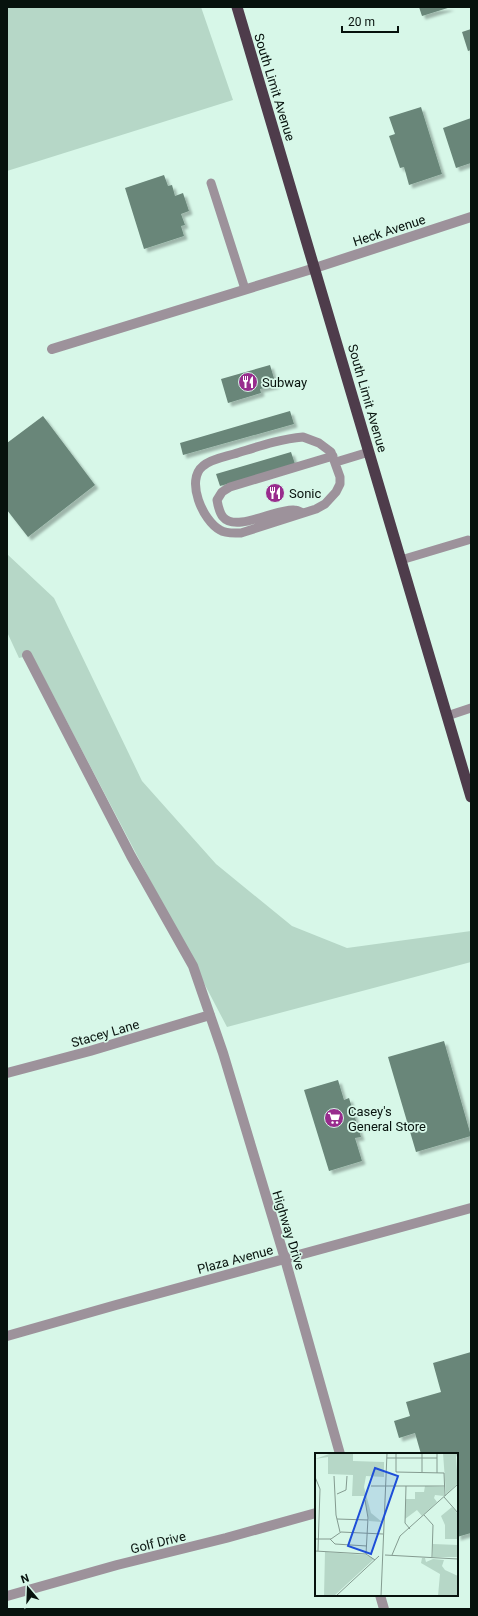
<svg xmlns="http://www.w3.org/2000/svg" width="478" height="1616" font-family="Roboto,sans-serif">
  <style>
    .green { fill: #b6d7c7 }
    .building { fill: #698679; filter: url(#shadow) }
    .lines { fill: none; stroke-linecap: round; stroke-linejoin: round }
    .service { stroke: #9d929b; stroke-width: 9 }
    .minor { stroke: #9d929b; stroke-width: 10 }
    .trunk { stroke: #4e3c4b; stroke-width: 11 }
    .labels { text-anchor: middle; stroke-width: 3.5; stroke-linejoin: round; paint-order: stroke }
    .street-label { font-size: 13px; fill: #07120d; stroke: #d7f7e8 }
    .poi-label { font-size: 13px; fill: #07120d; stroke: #d7f7e8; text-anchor: start }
    .inset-road { fill: none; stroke: #849b90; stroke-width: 1 }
    .view { fill: #1d4ed8; fill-opacity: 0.15; stroke: #1d4ed8; stroke-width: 2 }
    .inset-edge { fill: none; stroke: #07120d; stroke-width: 2 }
  </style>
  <defs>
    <filter id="shadow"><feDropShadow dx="3.5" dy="3.5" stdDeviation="1" flood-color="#0004"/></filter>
  </defs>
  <rect width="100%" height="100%" fill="#d7f7e8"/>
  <path class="green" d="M 7,7 L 201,7 L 233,100 L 7,171 Z
    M 7,554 L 54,598 L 142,781 L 216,864 L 292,926 L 347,948 L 471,931 L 471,962 L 227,1027 L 32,655 L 19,658 L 7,632 Z"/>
  <path class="building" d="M 419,7 L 451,7 L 422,16 Z
    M 471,29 L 471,50 L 468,51 L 462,32 Z
    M 421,107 L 442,174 L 409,185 L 404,167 L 400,168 L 389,136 L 395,134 L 389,117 Z
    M 471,118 L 471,163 L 456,168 L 443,128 Z
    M 164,175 L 168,186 L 172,185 L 175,196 L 183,193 L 189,211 L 181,214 L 185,225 L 181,226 L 184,236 L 144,249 L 125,188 Z
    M 270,365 L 276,385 L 260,389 L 261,393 L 228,403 L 221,379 Z
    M 290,411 L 294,424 L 183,455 L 180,443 Z
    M 43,416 L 95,485 L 28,537 L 7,510 L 7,443 Z
    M 291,452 L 295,464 L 220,486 L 216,474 Z
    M 444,1041 L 471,1136 L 416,1152 L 388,1057 Z
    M 338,1080 L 344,1100 L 349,1098 L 361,1137 L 355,1138 L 362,1161 L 329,1171 L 304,1090 Z
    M 471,1352 L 471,1533 L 457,1537 L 457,1454 L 421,1454 L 415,1433 L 399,1438 L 394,1421 L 410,1416 L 406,1402 L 441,1392 L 433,1363 Z"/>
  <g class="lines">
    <path class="service" d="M 211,183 L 245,289
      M 303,437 L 319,443 L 331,452 L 340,477 L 340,484 L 336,492 L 325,504 L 316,509 L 241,533 C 234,533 226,534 220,530 C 203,521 185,480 203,466 C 211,459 224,457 234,454 C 257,447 279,439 303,437 Z
      M 336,462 L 369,452
      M 303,513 C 301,512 297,510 294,510 C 277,508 236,533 223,517 C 219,512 218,506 217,500 L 222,492 L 230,487 L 333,456
      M 401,560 L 468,540
      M 447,716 L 471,708"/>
    <path class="minor" d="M 52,349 L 315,268 L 471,217
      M 27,655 L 131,856 L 193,966 L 223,1053 L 285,1259 L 340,1454
      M 7,1073 L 90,1051 L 210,1015
      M 7,1336 L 116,1305 L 471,1208
      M 380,1595 L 384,1609
      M 7,1596 L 117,1565 L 226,1538 L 316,1513"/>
    <path class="trunk" d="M 237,7 L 471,797"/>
  </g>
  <defs>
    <g id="restaurant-disc" transform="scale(1)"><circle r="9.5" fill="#982c8d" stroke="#d7f7e8"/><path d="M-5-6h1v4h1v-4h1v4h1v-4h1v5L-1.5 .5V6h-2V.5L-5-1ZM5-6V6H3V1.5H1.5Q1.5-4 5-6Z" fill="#fff"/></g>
    <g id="supermarket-disc" transform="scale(1)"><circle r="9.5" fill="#982c8d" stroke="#d7f7e8"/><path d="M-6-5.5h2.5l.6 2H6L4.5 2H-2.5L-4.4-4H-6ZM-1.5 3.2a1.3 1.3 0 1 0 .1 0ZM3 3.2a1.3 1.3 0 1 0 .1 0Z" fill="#fff"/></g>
  </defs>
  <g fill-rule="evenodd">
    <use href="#restaurant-disc" x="248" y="382"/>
    <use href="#restaurant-disc" x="275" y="493"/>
    <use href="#supermarket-disc" x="334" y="1118"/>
  </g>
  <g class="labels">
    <g class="street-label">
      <text transform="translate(275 87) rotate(73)" y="5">South Limit Avenue</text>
      <text transform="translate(389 230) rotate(-18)" y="5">Heck Avenue</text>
      <text transform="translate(368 398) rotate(74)" y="5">South Limit Avenue</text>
      <text transform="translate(105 1033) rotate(-16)" y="5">Stacey Lane</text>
      <text transform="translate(289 1230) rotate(73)" y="5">Highway Drive</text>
      <text transform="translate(235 1259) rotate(-15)" y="5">Plaza Avenue</text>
      <text transform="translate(158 1542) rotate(-14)" y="5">Golf Drive</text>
    </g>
    <g class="poi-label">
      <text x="262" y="387">Subway</text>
      <text x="289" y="498">Sonic</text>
      <text x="348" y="1116">Casey's<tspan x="348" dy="15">General Store</tspan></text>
    </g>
  </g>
  <g transform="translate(315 1453)">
    <rect width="143" height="143" fill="#d7f7e8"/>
    <path d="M 17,0 L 38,0 L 38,8 L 69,9 L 69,24 L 51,23 L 49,34 L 56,60 L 67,69 L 54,68 L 49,43 L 37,43 L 38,22 L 13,21 L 13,4 L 0,6 ZM 128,0 L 143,0 L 141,4 L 143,30 L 131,41 ZM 110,33 L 129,34 L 129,43 L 120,42 L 119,45 L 122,49 L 107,63 L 102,57 L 90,66 L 91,46 L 100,46 L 100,39 L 109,39 ZM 137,54 L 143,61 L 143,86 L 130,86 L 130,72 L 126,63 ZM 118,91 L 143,92 L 142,104 L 118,104 ZM 10,99 L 51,102 L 59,106 L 19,143 L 9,143 ZM 107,105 L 110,105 L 111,109 L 118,106 L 129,107 L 127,113 L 130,117 L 143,123 L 143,143 L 123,143 L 125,121 L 106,110 Z" fill="#b6d7c7"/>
    <path class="inset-road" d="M 81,0 L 81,19 L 129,20 L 130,43M 122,0 L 122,20M 72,5 L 122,5M 107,19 L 107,0M 19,23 L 21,62 L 25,79M 0,24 L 5,36 L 3,98M 56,33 L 130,33M 91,33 L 90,70 L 95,76M 22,41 L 31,37 L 32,23M 129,44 L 143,60M 50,47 L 53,65 L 51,101M 109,62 L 118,72 L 117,104M 22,66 L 53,67M 0,86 L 16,86 L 26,79 L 68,81M 15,86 L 20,91 L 52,93M 0,98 L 51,101 L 60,107M 70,102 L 143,106M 77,102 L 85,83 L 143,31M 21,143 L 64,103M 66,143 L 72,0"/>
    <path class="view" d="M 60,15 L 83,23 L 56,101 L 33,93 Z"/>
    <rect width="143" height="143" class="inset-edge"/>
  </g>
  <rect width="478" height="1616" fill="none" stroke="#07120d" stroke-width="16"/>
  <g transform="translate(28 1588) rotate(341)" stroke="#d7f7e8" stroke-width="3" paint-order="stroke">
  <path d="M0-3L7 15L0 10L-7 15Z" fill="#07120d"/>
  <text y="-6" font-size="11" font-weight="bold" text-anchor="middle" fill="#07120d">N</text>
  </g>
  <path d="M342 26v6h56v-6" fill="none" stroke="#07120d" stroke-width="2"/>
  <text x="348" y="26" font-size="12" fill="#07120d" stroke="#d7f7e8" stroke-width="3" paint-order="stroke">20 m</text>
</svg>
